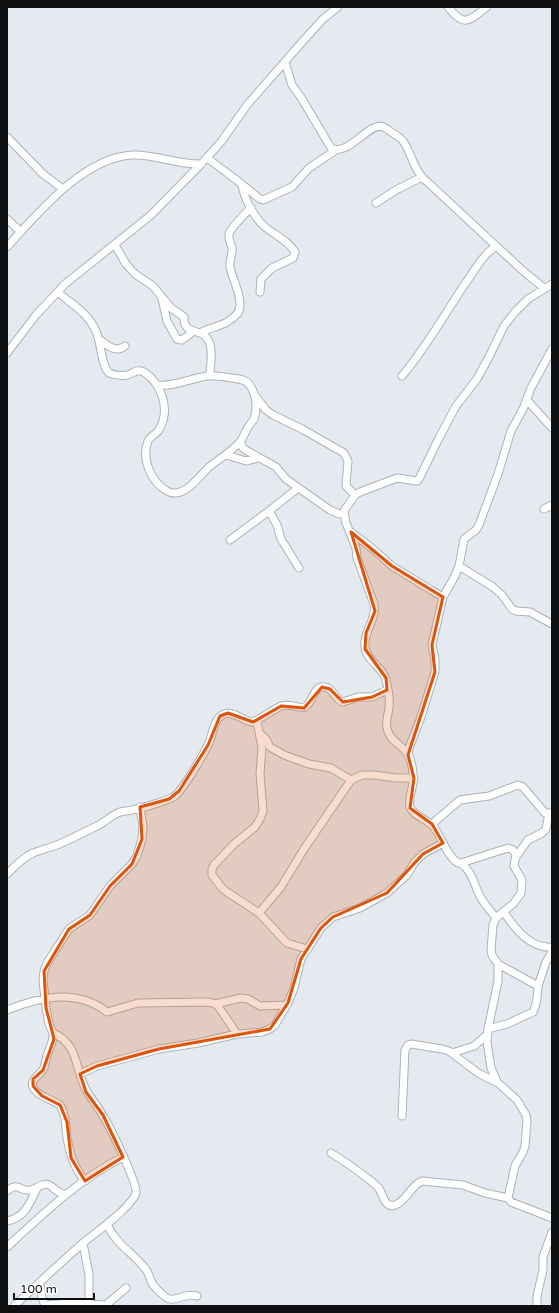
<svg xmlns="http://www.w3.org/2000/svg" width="559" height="1313" font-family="'Varela Round',sans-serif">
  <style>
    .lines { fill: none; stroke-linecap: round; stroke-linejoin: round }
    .minor-casing { stroke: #acb2b8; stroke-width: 9 }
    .minor { stroke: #fff; stroke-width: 7 }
    .marked { fill: #dd550c; fill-opacity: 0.2; stroke: #dd550c; stroke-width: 3; stroke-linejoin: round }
  </style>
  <rect width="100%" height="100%" fill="#e4eaf0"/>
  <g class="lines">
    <g class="minor-casing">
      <path id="minor" d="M 448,7 C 465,28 468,21 487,7
        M 285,62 L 292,85 L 302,99 L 331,148 C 349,157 369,121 383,127 C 386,128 389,130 391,132 C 395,135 400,137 403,141 C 411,152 413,167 422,177 L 522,270 L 544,288
        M 7,137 L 43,174 L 63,189
        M 207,158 L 234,178 L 260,199 L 263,200 L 292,187 L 309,168 L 336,150
        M 242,185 C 244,198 254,217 264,226 C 274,235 288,240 295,252 L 293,258 L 272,268 L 261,279 L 260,292
        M 376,203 L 396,190 L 422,177
        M 7,219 L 21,232
        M 115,245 L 126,264 L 135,274 L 153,286 L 171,308 L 184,317 C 184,320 184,324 186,326 C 192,335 204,328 210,344 C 213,354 210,366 210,376
        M 7,247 C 38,213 83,158 132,155 C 155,154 178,165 201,164
        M 552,284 L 528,299 L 515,312 L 504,326 L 489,357 L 477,379 L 456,406 L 438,440 L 419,479 L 417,481 L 397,478 L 360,492 L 355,495 L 344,511 L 346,523 L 356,548 L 357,558 L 374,604 C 377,620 363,631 365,647 C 366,661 384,668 386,680 C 388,688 390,698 389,707 C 389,713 385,721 387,728 C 389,741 403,745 409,756 C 412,763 414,775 413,783 C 412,791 408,798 410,807 C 413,816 427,819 433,826 C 442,837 446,855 458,863 L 461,863 L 508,848 L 513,850 L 516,854 L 514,866 L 522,880 L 521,893 L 514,903 L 496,918 L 493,925 L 491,950 L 492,955 L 498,964 L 498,981 L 488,1029 L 487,1042 L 491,1068 L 497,1082 L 517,1100 L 526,1115 L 527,1121 L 525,1146 L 523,1152 L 515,1166 L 508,1198 L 511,1202 L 552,1218
        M 58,292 C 71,304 87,312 95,329 C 102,342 100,364 109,373 C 114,375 121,376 127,375 C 132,374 138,368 144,372 C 162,384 170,409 160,428 C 158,434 151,435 148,441 C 141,459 151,482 167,491 C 184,500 199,476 209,467 C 219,459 231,452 240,442 C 243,438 245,433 247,429 C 249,425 252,422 254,419 C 258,408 256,393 249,384 C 245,379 238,379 232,378 C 225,377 216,375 208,376 C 191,378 175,387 157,385
        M 162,299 L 167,321 L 177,339 L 182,340 L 194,331
        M 200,333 C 213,326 227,326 237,314 C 246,303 232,279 230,267 C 229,260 233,255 232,248 C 231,243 228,239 229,234 C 232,226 245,214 251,208
        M 100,340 C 108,346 116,353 125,346
        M 7,353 L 36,315 L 65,284 L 151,215 L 201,164 L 221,142 L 247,105 L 303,41 L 323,19 L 338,7
        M 402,376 C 427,347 445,313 467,281 C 476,268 483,255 496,246
        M 256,397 L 266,410 L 273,415 L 302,429 L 344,453 L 348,461 L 346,486 L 355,495
        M 527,400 L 552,428
        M 240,442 L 242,446 L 244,449 L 276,467 L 286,479 L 330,510 L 339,514 L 344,514
        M 226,455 L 246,461 L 258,458
        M 544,509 L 552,505
        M 269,511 L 277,525 L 281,539 L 299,568
        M 351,532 L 373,549 L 392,566 L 431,590 L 443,597
        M 230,540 L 269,511 L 298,488
        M 459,566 L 493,587 L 502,595 L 512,609 L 516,611 L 530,612 L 552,624
        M 257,721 L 262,748 L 260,774 L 263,811 L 260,819 L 255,827 L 234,844 L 214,865 L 212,869 L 212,875 L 222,888 L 227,892 L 259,913 L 287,943 L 307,949
        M 260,734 L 266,739 L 270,747 L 284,755 L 309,764 L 331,768 L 351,780
        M 408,755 L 409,748 L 420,720 L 435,672 L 435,659 L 432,645 L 443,597 L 455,576 L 459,566 L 464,539 L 476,530 L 479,525 L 498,474 L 511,431 L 523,409 L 531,388 L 552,349
        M 432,824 L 460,800 L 489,796 L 518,785 L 523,787 L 545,813 L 549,813 L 552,812
        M 516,857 L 528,840 L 542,833 L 546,829 L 549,813
        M 460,863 C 473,871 474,886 481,898 C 485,905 491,911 496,918
        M 7,874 C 15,866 22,858 33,853 C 43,849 54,847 64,842 C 75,837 86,831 97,826 C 105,822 112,815 120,812 C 124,811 128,811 132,810 C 139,809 170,800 175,796 C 184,788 202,757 208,745 C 213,736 213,718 224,714 C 233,710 243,721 252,722 C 256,722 274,709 281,706 C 290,703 299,709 305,707 C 313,703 313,685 325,687 C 333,688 335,700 343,702 L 358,697 L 372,697 L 387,690
        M 504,912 C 514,928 530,949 552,947
        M 259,913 L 281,887 L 304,849 L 351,780 L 362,775 L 374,775 L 396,778 L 414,778
        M 498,964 L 538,986
        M 215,1004 L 241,998 L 248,999 L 260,1006 L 287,1005
        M 7,1010 C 40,997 76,988 107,1012 L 138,1003 L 207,1002 L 213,1003 L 218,1006 L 237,1034
        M 488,1029 L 507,1024 L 533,1012 L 535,1007 L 537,999 L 538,986 L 546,962 L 552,952
        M 53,1033 C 54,1043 49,1047 47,1056 C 46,1060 45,1064 44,1068 C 40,1077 24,1081 38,1093 C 44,1098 53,1100 60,1105 C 67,1118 65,1124 67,1138 C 70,1154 74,1168 85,1181
        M 452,1053 L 474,1046 L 488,1034
        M 80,1074 L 97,1066 L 159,1049 L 198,1043 L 237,1034 L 262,1032 L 270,1029 L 275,1025 L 288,1003 L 294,988 L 301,959 L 321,928 L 333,917 L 360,908 L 387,893 L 407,875 L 414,863 L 423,854 L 443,843
        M 402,1116 L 405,1050 L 408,1045 L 411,1044 L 442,1049 L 449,1051 L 478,1073 L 496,1082
        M 331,1153 C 346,1162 357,1170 371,1181 C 373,1183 376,1185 378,1187 C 383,1193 384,1209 395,1205 C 407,1201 410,1186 422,1181 L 463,1185 L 485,1193 L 508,1198
        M 7,1191 C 19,1181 19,1192 31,1190 C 36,1189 44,1182 49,1185 C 52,1186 54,1189 57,1191 C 60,1193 63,1194 66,1195
        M 7,1221 C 25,1218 30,1203 37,1188
        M 107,1224 C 115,1244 135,1254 147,1271 C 149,1275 150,1279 152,1283 C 154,1287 166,1299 170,1299 C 178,1301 185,1292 197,1296
        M 83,1243 L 89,1275 L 89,1306
        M 7,1247 C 43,1214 79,1179 123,1157
        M 40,1282 L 42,1298 L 45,1305 L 71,1303 L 106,1305 L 126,1288
        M 14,1306 C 37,1285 60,1263 83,1243 C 96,1232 131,1208 136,1193 C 138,1185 110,1126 103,1116 C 99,1108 93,1101 88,1093 C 74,1073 81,1045 53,1033 L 49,1024 L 46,1008 L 43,980 L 44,971 L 47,963 L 69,929 L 90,915 L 110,886 L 132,864 L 137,856 L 142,839 L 143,826 L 140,807
        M 537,1306 L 537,1296 L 543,1270 L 543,1257 L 552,1232"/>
    </g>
    <use href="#minor" class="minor"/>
  </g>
  <path class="marked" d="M 351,532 L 392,566 L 443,597 L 432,645 L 435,672 L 408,755 L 414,778 L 410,808 L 432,824 L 443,843 L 423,854 L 387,893 L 333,917 L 321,928 L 301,959 L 288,1003 L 270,1029 L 159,1049 L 97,1066 L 80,1074 L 86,1092 L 103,1115 L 123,1157 L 85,1181 L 71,1158 L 67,1122 L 60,1105 L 42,1096 L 33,1086 L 33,1079 L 43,1070 L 54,1039 L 46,1008 L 44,971 L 69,929 L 90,915 L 110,886 L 132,864 L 142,839 L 140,807 L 169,799 L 179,791 L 208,745 L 220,716 L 228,713 L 253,722 L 281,706 L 304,708 L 322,687 L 330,689 L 343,702 L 372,697 L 387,690 L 386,678 L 365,649 L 366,633 L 375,611 Z"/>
  <rect width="559" height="1313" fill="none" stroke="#0d0f11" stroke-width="16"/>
  <path d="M14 1293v6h80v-6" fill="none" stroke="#0d0f11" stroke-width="2"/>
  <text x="20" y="1293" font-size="12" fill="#0d0f11" stroke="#ffffff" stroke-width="3" paint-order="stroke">100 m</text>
</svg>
